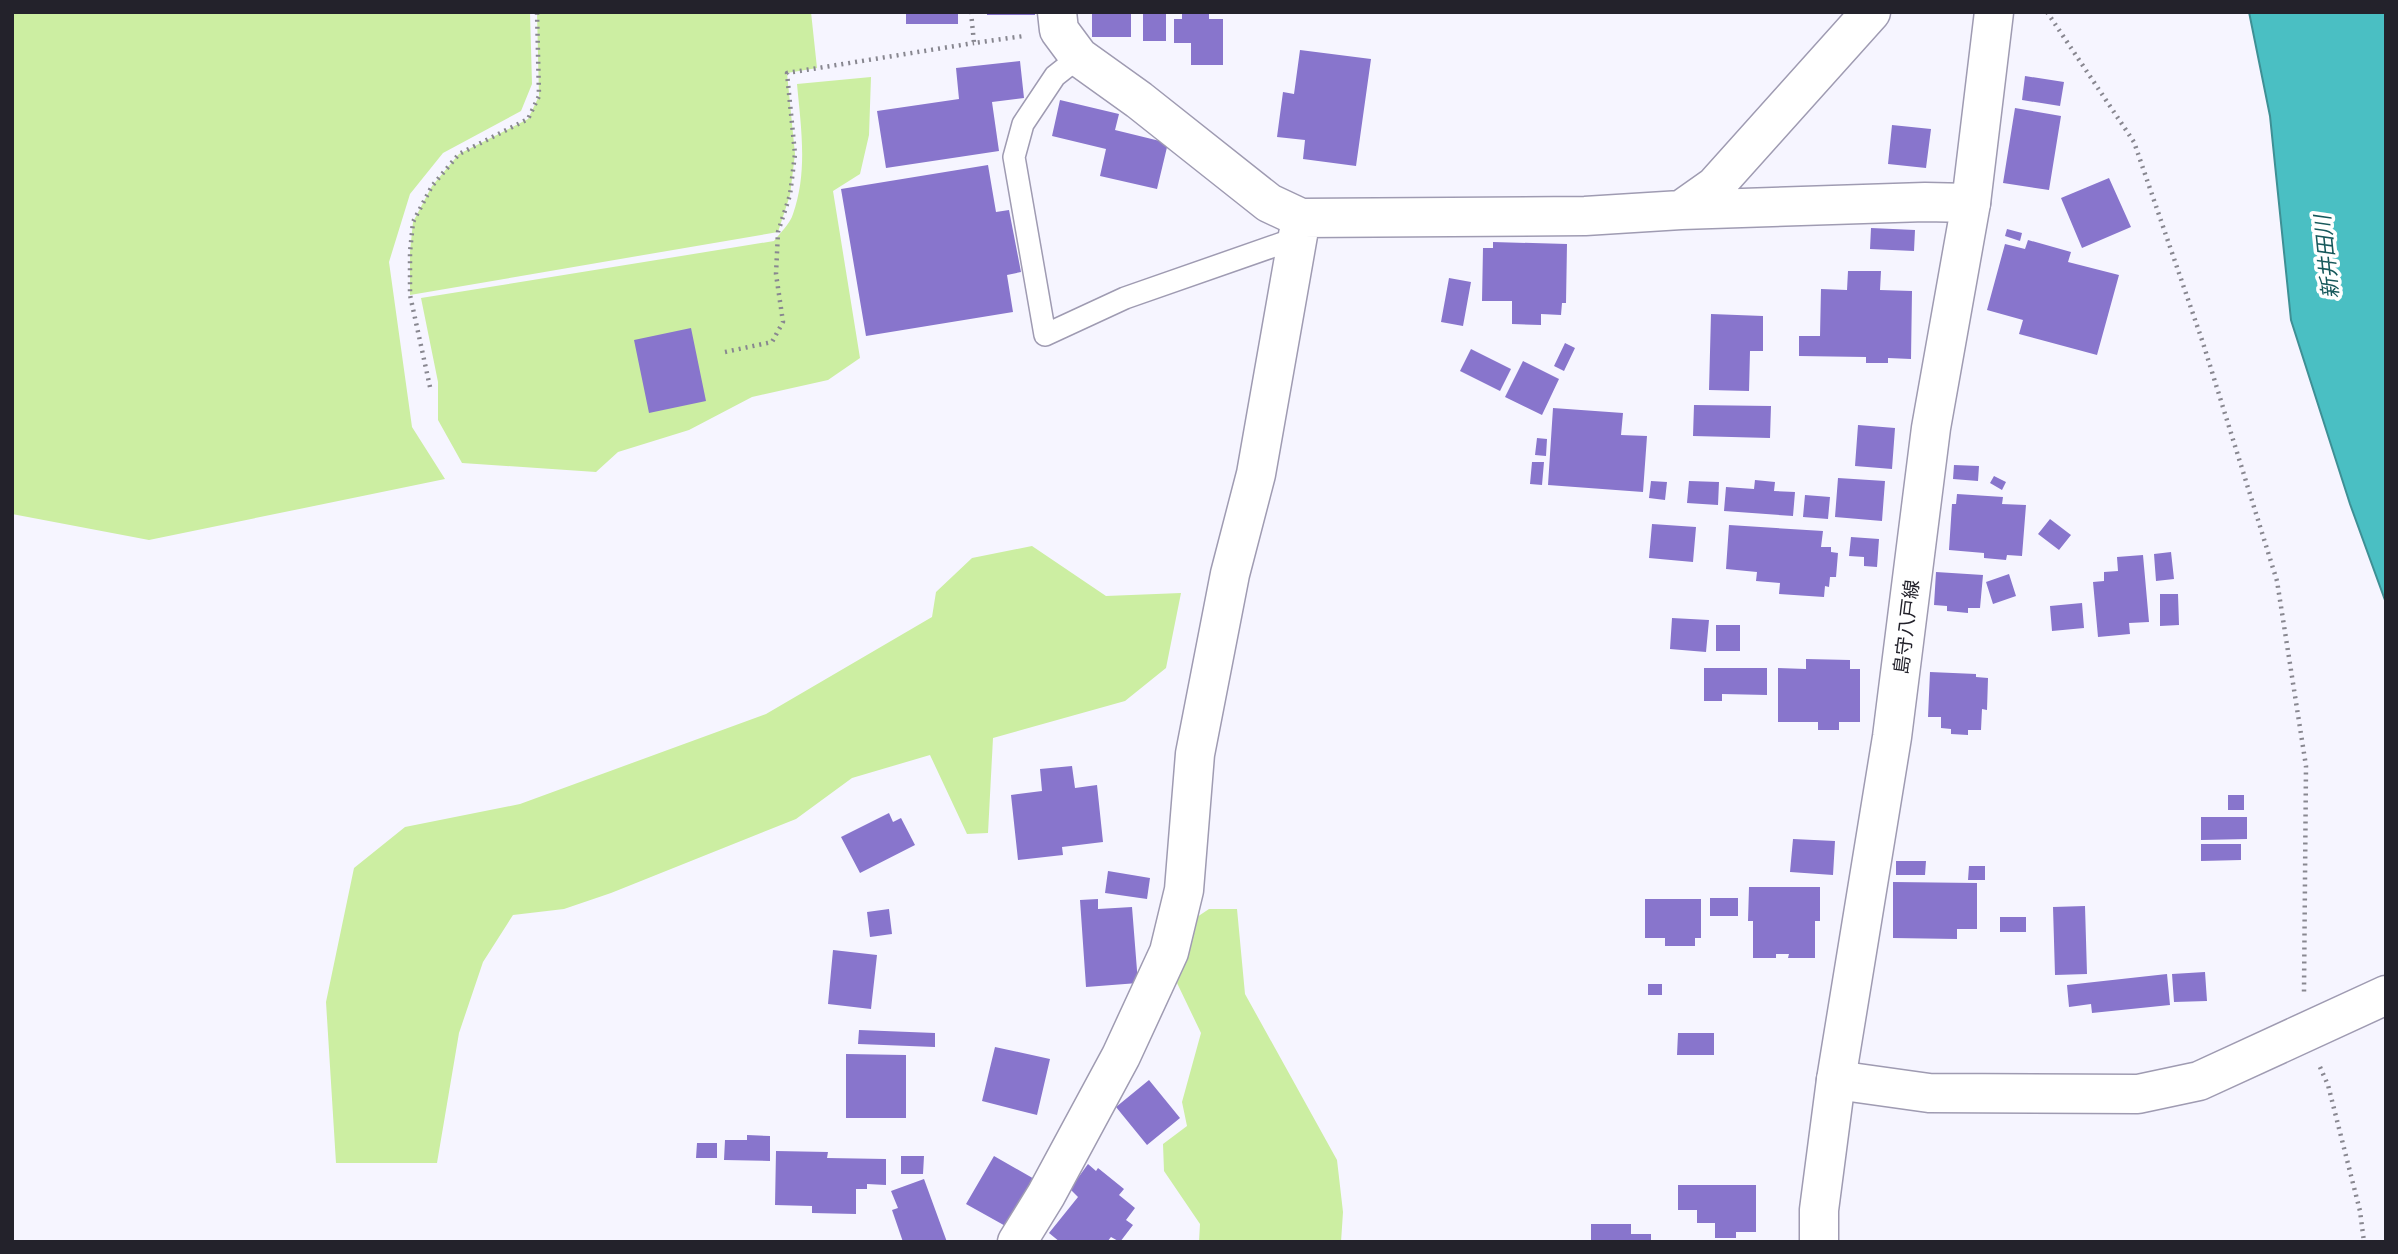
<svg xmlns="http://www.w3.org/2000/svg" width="2398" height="1254" font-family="Roboto,'Noto Sans JP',sans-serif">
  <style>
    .green { fill: #cceea2 }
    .water { fill: #4abfc3; stroke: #3e9095; stroke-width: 2 }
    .building { fill: #8875cc }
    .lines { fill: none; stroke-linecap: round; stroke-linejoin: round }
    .service-casing { stroke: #9f9bb2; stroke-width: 24 }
    .minor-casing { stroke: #9f9bb2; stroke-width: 41 }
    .secondary-casing { stroke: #9f9bb2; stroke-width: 41 }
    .path { stroke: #888790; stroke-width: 4.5; stroke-dasharray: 2 5; stroke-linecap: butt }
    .service { stroke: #fff; stroke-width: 21 }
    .minor { stroke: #fff; stroke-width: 38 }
    .secondary { stroke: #fff; stroke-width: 38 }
    .labels { text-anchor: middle; stroke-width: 7; stroke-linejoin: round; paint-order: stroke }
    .street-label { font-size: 19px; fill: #23222b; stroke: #fff }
    .water-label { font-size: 21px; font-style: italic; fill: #16585b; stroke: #fff }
  </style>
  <rect width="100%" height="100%" fill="#f6f5ff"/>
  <path class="green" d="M 12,12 L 530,12 L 532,84 L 521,111 L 443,153 L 410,194 L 389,262 L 412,427 L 445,479 L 149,540 L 12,514 Z
    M 537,12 L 811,12 L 817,68 L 787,73 L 795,154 L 790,195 L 778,232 L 410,295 L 410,252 L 413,222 L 432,186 L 459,154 L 528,119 L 539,96 Z
    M 871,77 L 869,135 L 860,174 L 833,191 L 860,358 L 828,380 L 752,397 L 689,430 L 618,452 L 596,472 L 462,463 L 438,420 L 438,382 L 421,298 L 774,241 C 780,233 790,224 793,214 C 808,172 801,127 797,84 Z
    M 1032,546 L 1106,596 L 1181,593 L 1166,668 L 1125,701 L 993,738 L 988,833 L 967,834 L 930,755 L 852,778 L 796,819 L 611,893 L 564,909 L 513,915 L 483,962 L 459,1033 L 437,1163 L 336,1163 L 326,1002 L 354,868 L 405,827 L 520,804 L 766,714 L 932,617 L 936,592 L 972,558 Z
    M 1209,909 L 1237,909 L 1245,994 L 1337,1160 L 1343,1212 L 1341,1242 L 1199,1242 L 1200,1224 L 1164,1171 L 1163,1144 L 1187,1126 L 1182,1102 L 1201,1033 L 1177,983 L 1194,919 Z"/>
  <path class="water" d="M 2249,12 L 2386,12 L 2386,603 L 2350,504 L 2291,320 L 2270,116 Z"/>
  <path class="building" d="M 906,12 L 958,12 L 958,24 L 906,24 Z
    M 987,12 L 1035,12 L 1035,15 L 987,15 Z
    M 1092,12 L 1131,12 L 1131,37 L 1092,37 Z
    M 1182,12 L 1209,12 L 1209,19 L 1223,19 L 1223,65 L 1191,65 L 1191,43 L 1174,43 L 1174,19 L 1182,19 Z
    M 1143,13 L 1166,13 L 1166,41 L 1143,41 Z
    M 1300,50 L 1371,59 L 1356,166 L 1303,159 L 1305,140 L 1277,137 L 1283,92 L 1294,94 Z
    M 1020,61 L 1024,98 L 992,102 L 999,151 L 886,168 L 877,111 L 959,99 L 956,68 Z
    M 2025,76 L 2064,82 L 2060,106 L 2022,100 Z
    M 1060,100 L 1119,114 L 1115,130 L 1168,143 L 1157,189 L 1100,176 L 1106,149 L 1052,136 Z
    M 2015,108 L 2061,116 L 2049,190 L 2003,183 Z
    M 1892,125 L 1931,129 L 1926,168 L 1888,164 Z
    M 988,165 L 996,212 L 1009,210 L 1021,272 L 1007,275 L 1013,312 L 866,336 L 841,189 Z
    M 2109,178 L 2131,227 L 2082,248 L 2061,198 Z
    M 1871,228 L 1915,230 L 1914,251 L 1870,249 Z
    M 2007,229 L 2022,233 L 2020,241 L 2005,236 Z
    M 2028,240 L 2071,252 L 2068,262 L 2119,275 L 2097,355 L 2019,334 L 2023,320 L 1987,310 L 2005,244 L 2025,249 Z
    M 1493,242 L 1567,244 L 1566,303 L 1562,303 L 1561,315 L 1541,314 L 1541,325 L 1512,324 L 1512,301 L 1482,301 L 1483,248 L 1493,248 Z
    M 1848,271 L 1881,271 L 1880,290 L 1912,291 L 1911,359 L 1888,358 L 1888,363 L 1866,363 L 1866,357 L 1799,356 L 1799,336 L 1820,336 L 1821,289 L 1847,290 Z
    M 1449,278 L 1471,282 L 1463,326 L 1441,322 Z
    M 1711,314 L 1763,316 L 1763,351 L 1750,351 L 1749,391 L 1709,390 Z
    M 691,328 L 706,401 L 649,413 L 634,340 Z
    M 1565,343 L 1575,348 L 1564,371 L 1554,366 Z
    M 1471,349 L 1511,369 L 1500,391 L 1460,371 Z
    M 1523,361 L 1559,379 L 1542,415 L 1505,397 Z
    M 1694,405 L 1771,406 L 1770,438 L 1693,436 Z
    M 1553,408 L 1623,413 L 1621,435 L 1647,436 L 1643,492 L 1548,485 Z
    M 1858,425 L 1895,428 L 1892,469 L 1855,466 Z
    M 1537,438 L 1547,439 L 1546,456 L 1535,455 Z
    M 1532,462 L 1544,462 L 1542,485 L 1530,484 Z
    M 1954,465 L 1979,466 L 1978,481 L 1953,479 Z
    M 1994,476 L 2006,482 L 2002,490 L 1990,483 Z
    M 1838,478 L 1885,481 L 1882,521 L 1835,517 Z
    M 1755,480 L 1775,482 L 1774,491 L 1795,492 L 1793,516 L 1724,511 L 1726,487 L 1754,489 Z
    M 1651,481 L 1667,482 L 1665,500 L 1649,498 Z
    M 1689,481 L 1719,482 L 1718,505 L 1687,503 Z
    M 1957,494 L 2003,497 L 2002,504 L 2026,505 L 2022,556 L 2007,555 L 2006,560 L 1984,558 L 1984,553 L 1949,550 L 1952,504 L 1956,504 Z
    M 1805,495 L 1830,497 L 1828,519 L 1803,517 Z
    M 2050,519 L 2071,535 L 2059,550 L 2038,534 Z
    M 1652,524 L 1696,527 L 1693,562 L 1649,558 Z
    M 1729,525 L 1823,531 L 1821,547 L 1831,547 L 1831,552 L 1838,553 L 1836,577 L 1830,577 L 1829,587 L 1825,586 L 1824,597 L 1779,594 L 1780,583 L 1756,581 L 1757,572 L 1726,569 Z
    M 1851,537 L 1879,539 L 1877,567 L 1864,566 L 1864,557 L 1849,556 Z
    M 2171,552 L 2174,579 L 2156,581 L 2154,554 Z
    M 2143,555 L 2149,622 L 2129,623 L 2130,634 L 2098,637 L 2093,582 L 2104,581 L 2104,572 L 2118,571 L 2117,557 Z
    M 1936,572 L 1983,575 L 1980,608 L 1968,608 L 1968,613 L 1947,611 L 1947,606 L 1934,605 Z
    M 2009,574 L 2016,596 L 1993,604 L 1986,582 Z
    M 2160,594 L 2178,594 L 2179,625 L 2160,626 Z
    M 2082,603 L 2084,628 L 2052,631 L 2050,606 Z
    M 1672,618 L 1709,620 L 1706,652 L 1670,649 Z
    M 1716,625 L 1740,625 L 1740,651 L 1716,651 Z
    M 1806,659 L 1850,660 L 1850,669 L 1860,669 L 1860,722 L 1839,722 L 1839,730 L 1818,730 L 1818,722 L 1778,722 L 1778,668 L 1806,669 Z
    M 1704,668 L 1767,668 L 1767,695 L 1722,694 L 1722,701 L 1704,701 Z
    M 1930,672 L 1976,674 L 1976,677 L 1988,678 L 1987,710 L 1982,709 L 1981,730 L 1968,730 L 1968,735 L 1951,734 L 1951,729 L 1941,728 L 1941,717 L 1928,717 Z
    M 1072,766 L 1075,788 L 1097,785 L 1103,842 L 1062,847 L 1063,855 L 1018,860 L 1011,795 L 1042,791 L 1040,769 Z
    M 2228,795 L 2244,795 L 2244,810 L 2228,810 Z
    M 889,813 L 893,822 L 901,818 L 915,845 L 860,873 L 841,837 Z
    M 2201,817 L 2247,817 L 2247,839 L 2201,840 Z
    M 1793,839 L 1835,841 L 1833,875 L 1790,872 Z
    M 2201,844 L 2241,844 L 2241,860 L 2201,861 Z
    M 1896,861 L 1926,861 L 1925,875 L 1896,875 Z
    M 1969,866 L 1985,866 L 1985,880 L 1968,880 Z
    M 1108,871 L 1150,878 L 1147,899 L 1105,893 Z
    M 1893,882 L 1977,883 L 1977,929 L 1957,929 L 1957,939 L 1893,938 Z
    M 1749,887 L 1820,887 L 1820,921 L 1815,921 L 1815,958 L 1788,958 L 1789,954 L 1776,954 L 1776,958 L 1753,958 L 1753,921 L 1748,921 Z
    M 1710,898 L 1738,898 L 1738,916 L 1710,916 Z
    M 1098,899 L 1098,909 L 1132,907 L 1138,983 L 1086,987 L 1080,900 Z
    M 1645,899 L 1701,899 L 1701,938 L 1695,938 L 1695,946 L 1665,946 L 1665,938 L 1645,938 Z
    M 2085,906 L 2087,974 L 2055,975 L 2053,907 Z
    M 889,909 L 892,934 L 870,937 L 867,912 Z
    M 2000,917 L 2026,917 L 2026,932 L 2000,932 Z
    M 833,950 L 877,955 L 871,1009 L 828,1004 Z
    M 2205,972 L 2207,1001 L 2174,1002 L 2172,974 Z
    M 2167,974 L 2170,1005 L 2092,1013 L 2091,1004 L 2069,1007 L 2067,985 Z
    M 1648,984 L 1662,984 L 1662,995 L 1648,995 Z
    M 859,1030 L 935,1033 L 935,1047 L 858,1044 Z
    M 1678,1033 L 1714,1033 L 1714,1055 L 1677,1055 Z
    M 995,1047 L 1050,1059 L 1037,1115 L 982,1101 Z
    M 846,1054 L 906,1055 L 906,1118 L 846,1118 Z
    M 1149,1080 L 1180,1118 L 1147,1145 L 1116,1107 Z
    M 747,1135 L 770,1136 L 770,1161 L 724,1160 L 725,1140 L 747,1140 Z
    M 697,1143 L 717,1143 L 717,1158 L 696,1158 Z
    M 776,1151 L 828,1152 L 827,1158 L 886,1159 L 886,1185 L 867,1184 L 867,1189 L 856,1189 L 856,1214 L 812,1213 L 812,1206 L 775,1205 Z
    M 901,1156 L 924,1156 L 923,1174 L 901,1174 Z
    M 994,1156 L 1036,1180 L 1009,1228 L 966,1204 Z
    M 1088,1164 L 1096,1171 L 1098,1168 L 1124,1189 L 1119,1195 L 1135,1208 L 1126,1220 L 1133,1225 L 1120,1242 L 1111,1237 L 1107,1242 L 1060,1242 L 1049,1233 L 1078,1197 L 1070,1189 Z
    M 924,1179 L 947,1242 L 903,1242 L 892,1210 L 898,1208 L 891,1191 Z
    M 1678,1185 L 1756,1185 L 1756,1232 L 1736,1232 L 1736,1238 L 1715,1238 L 1715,1223 L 1697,1223 L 1697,1210 L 1678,1210 Z
    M 1591,1224 L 1631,1224 L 1631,1234 L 1651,1234 L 1651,1242 L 1591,1242 Z"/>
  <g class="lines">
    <g class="service-casing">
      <path id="service" d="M 1079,57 L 1055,76 L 1023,124 L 1014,157 L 1045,335 L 1125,298 L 1297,238"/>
    </g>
    <g class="minor-casing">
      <path id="minor" d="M 1057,12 L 1059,30 L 1079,57 L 1139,100 L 1269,203 L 1301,218 L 1585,216 L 1681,210 L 1925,202 L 1971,203
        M 1681,210 L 1715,186 L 1871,12
        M 1836,1080 L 1929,1093 L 2138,1094 L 2199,1081 L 2386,995
        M 1017,1242 L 1046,1195 L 1121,1056 L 1169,952 L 1184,890 L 1195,754 L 1230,574 L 1256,474 L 1301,218"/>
    </g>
    <g class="secondary-casing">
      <path id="secondary" d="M 1819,1242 L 1819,1210 L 1836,1080 L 1892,737 L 1931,428 L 1971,203 L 1994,12"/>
    </g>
    <path class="path" d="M 971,12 L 974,43 L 1024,36
      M 2047,12 L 2134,142 L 2203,343 L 2277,581 L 2306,766 L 2304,992
      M 725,352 L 772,342 L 783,322 L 776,274 L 778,232 L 790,195 L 795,154 L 787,73 L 974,43
      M 430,387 L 410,295 L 410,252 L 413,222 L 432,186 L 459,154 L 528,119 L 539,96 L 537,12
      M 2320,1067 L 2328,1085 L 2360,1211 L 2364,1242"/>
    <use href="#service" class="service"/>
    <use href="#minor" class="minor"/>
    <use href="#secondary" class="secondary"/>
  </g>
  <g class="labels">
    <g class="street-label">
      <text transform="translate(1906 627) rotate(-83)" y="7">島守八戸線</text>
    </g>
    <g class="water-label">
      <text transform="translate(2327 257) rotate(-96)" y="7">新井田川</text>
    </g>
  </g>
  <rect width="2398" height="1254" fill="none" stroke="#23222b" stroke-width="28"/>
</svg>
